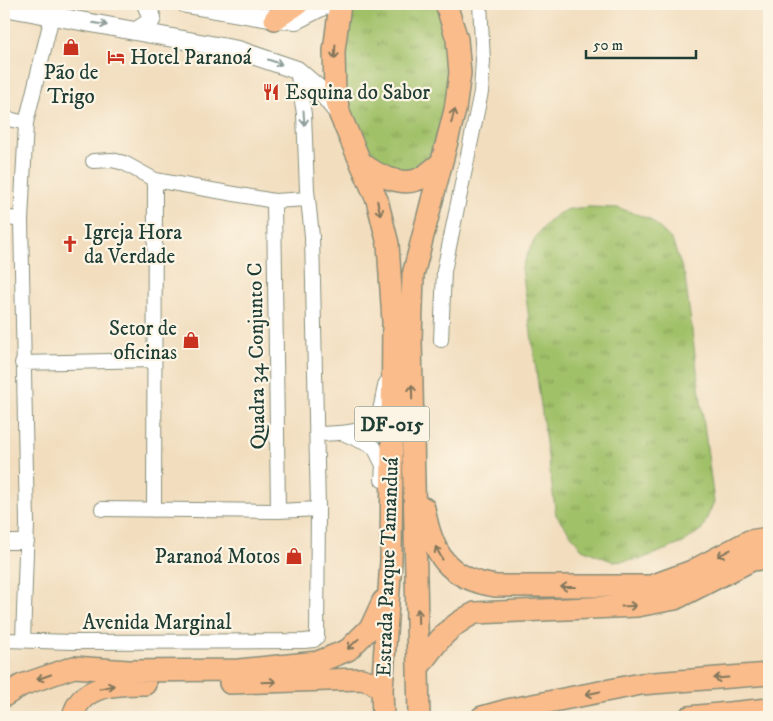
<svg xmlns="http://www.w3.org/2000/svg" width="773" height="721" font-family="'IM FELL DW Pica',serif">
  <style>
    .grass { fill: url(#grass-tufts); stroke: #607f4e }
    .lines { fill: none; stroke-linecap: round; stroke-linejoin: round }
    .minor-casing { stroke: #888e7a; stroke-width: 16 }
    .tertiary-casing { stroke: #888e7a; stroke-width: 20 }
    .primary-casing { stroke: #888e7a; stroke-width: 24 }
    .minor { stroke: #fff; stroke-width: 14 }
    .tertiary { stroke: #fff; stroke-width: 18 }
    .primary { stroke: #fabc8b; stroke-width: 21 }
    .oneway { stroke: #8f9e9a }
    .oneway2 { stroke: #82765b }
    .labels { text-anchor: middle; stroke-width: 4.5; stroke-linejoin: round; paint-order: stroke }
    .shield { fill: #fcf5e5; stroke: #617469; stroke-width: 1 }
    .shield-label { font-size: 20px; font-weight: bold; fill: #1f3d34 }
    .poi-label { font-size: 21px; fill: #1f3d34; stroke: #fcf5e5; text-anchor: start }
    .street-label { font-size: 21px; fill: #1f3d34; stroke: #fcf5e5 }
  </style>
  <defs>
    <pattern id="grass-tufts" width="24" height="20" patternUnits="userSpaceOnUse" patternTransform="scale(1.25)"><rect width="24" height="20" fill="#a1c169"/><path d="M3 7l-1-3M5 7V3M7 7l1-3M15 17l-1-3M17 17v-4M19 17l1-3" fill="none" stroke="#839e57"/></pattern>
  </defs>
  <rect width="100%" height="100%" fill="#fcf5e5"/>
  <filter id="ink" filterUnits="userSpaceOnUse"><feTurbulence type="fractalNoise" baseFrequency=".02" numOctaves="2"/><feDisplacementMap in="SourceGraphic" scale="10" xChannelSelector="R" yChannelSelector="G"/><feConvolveMatrix kernelMatrix="1 2 1 2 8 2 1 2 1" color-interpolation-filters="sRGB"/></filter>
  <filter id="wash" filterUnits="userSpaceOnUse"><feTurbulence type="fractalNoise" baseFrequency=".0096" numOctaves="4" result="noise"/><feDisplacementMap in="SourceGraphic" scale="20" xChannelSelector="R" yChannelSelector="G"/><feGaussianBlur stdDeviation="1.12" result="paint"/><feColorMatrix in="noise" values="0 0 0 0 0 0 0 0 0 0 0 0 0 0 0 0 0 1.4 0 .05"/><feComposite in="paint" operator="in"/></filter>
  <g filter="url(#wash)">
    <rect width="100%" height="100%" fill="#f2debf"/>
    <path class="grass" d="M 344,4 L 440,4 L 452,73 L 446,108 L 429,157 L 416,170 L 391,174 L 365,161 L 343,115 Z
      M 589,207 L 619,208 L 650,219 L 672,240 L 685,277 L 714,502 L 702,529 L 683,543 L 641,559 L 614,562 L 582,549 L 556,515 L 522,268 C 530,246 542,220 566,210 C 572,208 582,208 589,207 Z"/>
  </g>
  <g filter="url(#ink)">
    <g class="lines">
      <g class="minor-casing">
        <path id="minor" d="M 4,118 L 26,123
          M 93,161 L 112,160 L 124,163 L 155,180 L 274,201 L 308,199
          M 274,201 L 278,511
          M 4,217 L 21,220
          M 441,340 L 444,271 L 481,92 L 483,60 L 480,4
          M 22,363 L 153,360
          M 343,433 L 374,447 L 383,465 L 382,480
          M 317,434 C 335,433 372,435 379,414 C 382,404 383,393 386,383
          M 102,509 L 278,511 L 318,509
          M 154,510 L 155,180
          M 4,542 L 27,542
          M 4,640 L 74,642 L 304,641 L 314,640 L 317,637 L 318,509 L 312,236 L 307,190 L 304,114 L 297,70
          M 23,640 L 27,524 L 21,220 L 26,123 L 52,16"/>
      </g>
      <g class="tertiary-casing">
        <path id="tertiary" d="M 186,4 L 275,19 L 296,20 L 327,4
          M 4,7 L 238,50 L 297,70 L 319,89 L 339,114
          M 138,30 L 150,22 L 152,18 L 146,4"/>
      </g>
      <g class="primary-casing">
        <path id="primary" d="M 340,4 L 334,51 L 335,93 L 340,115 L 377,200 L 388,244 L 393,321 L 391,561 L 382,690 L 383,717
          M 275,19 L 298,4
          M 362,163 C 376,175 403,188 421,178 C 428,174 434,168 441,163
          M 424,508 C 432,553 447,579 496,586 L 651,586 L 692,571 L 749,541 L 769,538
          M 420,665 C 437,642 448,626 475,613 L 637,606 L 675,599 L 752,560 L 769,558
          M 230,683 L 361,679 L 372,682 L 382,690
          M 4,696 L 22,685 L 74,667 L 128,671 L 239,670 L 318,662 L 348,650 L 371,627 L 383,601
          M 73,717 C 80,684 118,684 145,684
          M 419,717 L 411,340 L 413,275 L 455,110 L 460,73 L 457,39 L 446,4
          M 482,717 L 507,710 L 641,684 L 769,674
          M 689,717 L 769,709"/>
      </g>
      <use href="#minor" class="minor"/>
      <use href="#tertiary" class="tertiary"/>
      <use href="#primary" class="primary"/>
    </g>
    <defs><path id="oneway-shaft" d="M-6 0H5M1.5-3L5.5 0L1.5 3" fill="none" stroke-width="1.6" stroke-linecap="round" stroke-linejoin="round" transform="scale(1.25)"/></defs>
    <g class="oneway">
      <use href="#oneway-shaft" transform="translate(100 24) rotate(9)"/>
      <use href="#oneway-shaft" transform="translate(275 62) rotate(19)"/>
      <use href="#oneway-shaft" transform="translate(304 118) rotate(86)"/>
    </g>
    <g class="oneway2">
      <use href="#oneway-shaft" transform="translate(335 52) rotate(93)"/>
      <use href="#oneway-shaft" transform="translate(453 116) rotate(-76)"/>
      <use href="#oneway-shaft" transform="translate(379 208) rotate(76)"/>
      <use href="#oneway-shaft" transform="translate(412 392) rotate(-91)"/>
      <use href="#oneway-shaft" transform="translate(439 553) rotate(-118)"/>
      <use href="#oneway-shaft" transform="translate(724 553) rotate(153)"/>
      <use href="#oneway-shaft" transform="translate(568 587) rotate(180)"/>
      <use href="#oneway-shaft" transform="translate(629 606) rotate(-3)"/>
      <use href="#oneway-shaft" transform="translate(418 616) rotate(-92)"/>
      <use href="#oneway-shaft" transform="translate(353 644) rotate(137)"/>
      <use href="#oneway-shaft" transform="translate(44 677) rotate(161)"/>
      <use href="#oneway-shaft" transform="translate(721 678) rotate(176)"/>
      <use href="#oneway-shaft" transform="translate(269 682) rotate(-2)"/>
      <use href="#oneway-shaft" transform="translate(107 687) rotate(-13)"/>
      <use href="#oneway-shaft" transform="translate(593 693) rotate(169)"/>
    </g>
  </g>
  <defs>
    <g id="shop-bare" transform="scale(1.35)"><path d="M-5-2.5h2.3a2.7 3.5 0 0 1 5.4 0H5L5.5 6h-11ZM-1.5-2.5h3a1.5 2.3 0 0 0-3 0Z" fill="#c8321e" stroke="#fcf5e5" stroke-width="2.5" paint-order="stroke"/></g>
    <g id="hotel-bare" transform="scale(1.35)"><path d="M-6-4.5h1.5V1H6V5H4.5V3h-9V5H-6ZM-4 0a1.8 1.8 0 1 1 3.6 0ZM.5 0V-2.5h3Q6-2.5 6 0Z" fill="#c8321e" stroke="#fcf5e5" stroke-width="2.5" paint-order="stroke"/></g>
    <g id="restaurant-bare" transform="scale(1.35)"><path d="M-5-6h1v4h1v-4h1v4h1v-4h1v5L-1.5 .5V6h-2V.5L-5-1ZM5-6V6H3V1.5H1.5Q1.5-4 5-6Z" fill="#c8321e" stroke="#fcf5e5" stroke-width="2.5" paint-order="stroke"/></g>
    <g id="church-bare" transform="scale(1.35)"><path d="M-1.2-6h2.4v3.5h3.3v2.4h-3.3V6h-2.4V-.1h-3.3v-2.4h3.3Z" fill="#c8321e" stroke="#fcf5e5" stroke-width="2.5" paint-order="stroke"/></g>
  </defs>
  <g fill-rule="evenodd">
    <use href="#shop-bare" x="71" y="47"/>
    <use href="#hotel-bare" x="116" y="57"/>
    <use href="#restaurant-bare" x="271" y="92"/>
    <use href="#church-bare" x="70" y="244"/>
    <use href="#shop-bare" x="191" y="340"/>
    <use href="#shop-bare" x="294" y="556"/>
  </g>
  <g class="labels">
    <rect class="shield" x="354.5" y="406.5" width="75" height="35" rx="4"/>
    <g class="shield-label">
      <text x="392" y="431">DF-015</text>
    </g>
    <g class="poi-label">
      <text x="130" y="64">Hotel Paranoá</text>
      <text x="71" y="79" text-anchor="middle">Pão de<tspan x="71" dy="24">Trigo</tspan></text>
      <text x="285" y="99">Esquina do Sabor</text>
      <text x="84" y="239">Igreja Hora<tspan x="84" dy="24">da Verdade</tspan></text>
      <text x="177" y="335" text-anchor="end">Setor de<tspan x="177" dy="24">oficinas</tspan></text>
      <text x="280" y="563" text-anchor="end">Paranoá Motos</text>
    </g>
    <g class="street-label">
      <text transform="translate(256 356) rotate(-91)" y="7">Quadra 34 Conjunto C</text>
      <text transform="translate(387 567) rotate(-88)" y="7">Estrada Parque Tamanduá</text>
      <text x="157" y="629">Avenida Marginal</text>
    </g>
  </g>
  <rect width="773" height="721" fill="none" stroke="#fcf5e5" stroke-width="20"/>
  <path d="M586 50v8h110v-8" fill="none" stroke="#1f3d34" stroke-width="2.5"/>
  <text x="593" y="50" font-size="15" fill="#1f3d34" stroke="#fcf5e5" stroke-width="4" paint-order="stroke">50 m</text>
</svg>
